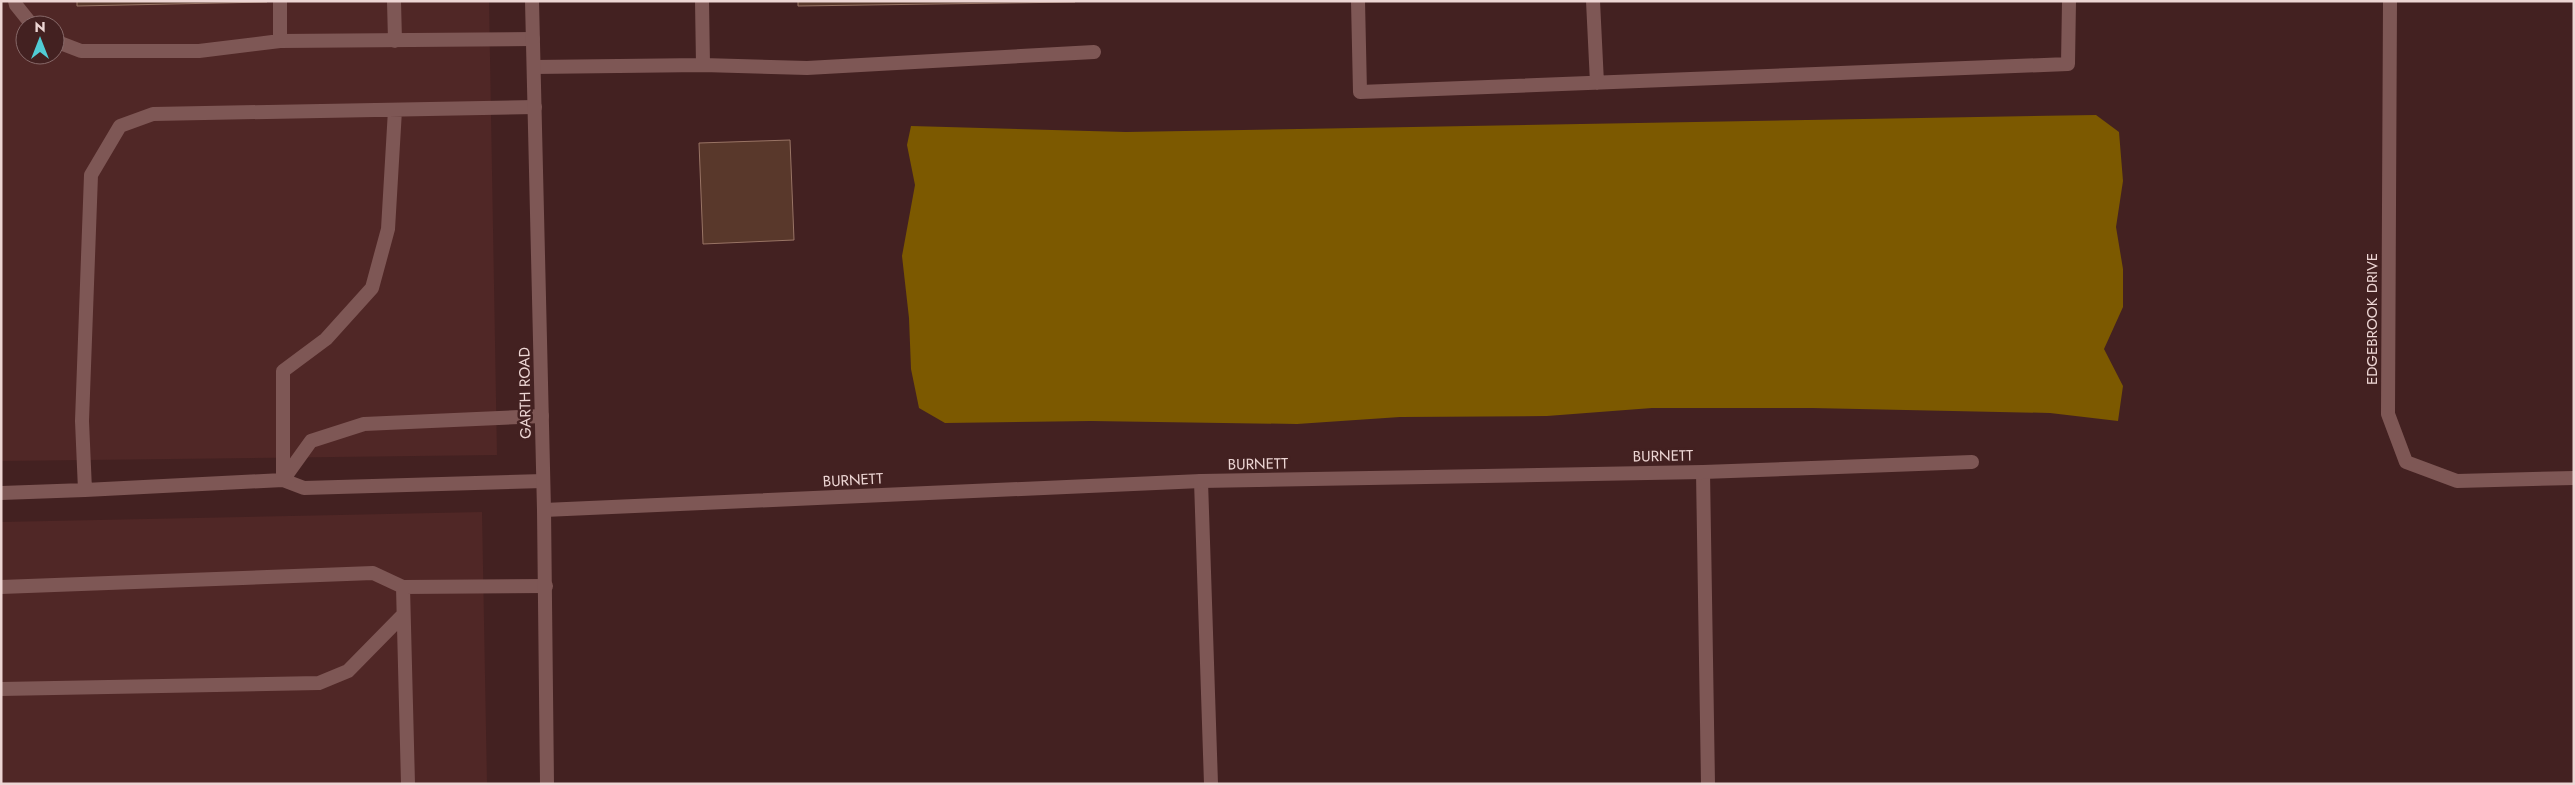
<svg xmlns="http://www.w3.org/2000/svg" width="2575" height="785" font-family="Jost,sans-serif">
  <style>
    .built { fill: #502726; fill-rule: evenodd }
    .forest { fill: #7c5900 }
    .building { fill: #59382b; stroke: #997465 }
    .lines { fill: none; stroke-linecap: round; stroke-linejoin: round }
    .service { stroke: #7e5755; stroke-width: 14 }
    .minor { stroke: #7e5755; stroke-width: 14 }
    .secondary { stroke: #7e5755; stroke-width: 14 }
    .labels { text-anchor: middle; stroke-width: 5; stroke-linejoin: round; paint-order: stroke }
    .street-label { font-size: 15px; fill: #edd6d4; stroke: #432121 }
  </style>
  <rect width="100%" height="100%" fill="#432121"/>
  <path class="built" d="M 1,1 L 489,1 L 497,455 L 1,461 ZM 25,25 L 55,25 L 55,55 L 25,55 Z
    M 482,512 L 487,784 L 1,784 L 1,522 Z"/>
  <path class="forest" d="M 2096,115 L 2119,132 L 2123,181 L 2116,227 L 2123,269 L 2123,307 L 2104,349 L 2123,386 L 2118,421 L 2050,413 L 1812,408 L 1652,408 L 1547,416 L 1400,417 L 1297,424 L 1091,421 L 945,423 L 919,408 L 911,369 L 909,318 L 902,256 L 915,185 L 907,145 L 911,126 L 1126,132 Z"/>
  <path class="building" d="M 77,1 L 267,1 L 267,2 L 77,6 Z
    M 798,1 L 1075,1 L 1075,2 L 798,6 Z
    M 790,140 L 794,240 L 703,244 L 699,143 Z"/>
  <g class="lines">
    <path class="service" d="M 15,1 L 16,5 L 32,25
      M 280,1 L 280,41 L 533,39
      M 394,1 L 395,41
      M 702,1 L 703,65
      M 1358,1 L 1360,92 L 2068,64 L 2069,1
      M 1593,1 L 1597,83
      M 55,41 L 81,51 L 199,51 L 280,41
      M 534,67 L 703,65 L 807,68 L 1094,52
      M 535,107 L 153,114 L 120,126 L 91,175 L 82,421 L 85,490 L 283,480 L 304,488 L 543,481
      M 1703,472 L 1708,784
      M 283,480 L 283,371 L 326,339 L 372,288 L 388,229 L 395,110
      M 283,480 L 311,441 L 364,424 L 542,416
      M 1201,481 L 1211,784
      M 1,493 L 85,490
      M 1,587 L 373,573 L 403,587 L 408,784
      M 403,587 L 546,586
      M 1,689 L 319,683 L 348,671 L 403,615"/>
    <path class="minor" d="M 2390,1 L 2388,414 L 2406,462 L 2457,481 L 2574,478
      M 544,510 L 1201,481 L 1703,472 L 1972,462"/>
    <path class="secondary" d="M 532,1 L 544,510 L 547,784"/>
  </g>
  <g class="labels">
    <g class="street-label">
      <text transform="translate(2372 319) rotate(-90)" y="5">EDGEBROOK DRIVE</text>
      <text transform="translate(525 393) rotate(-91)" y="5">GARTH ROAD</text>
      <text transform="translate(1663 456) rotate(-1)" y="5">BURNETT</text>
      <text transform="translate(1258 464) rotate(-1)" y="5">BURNETT</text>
      <text transform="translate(853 480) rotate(-3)" y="5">BURNETT</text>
    </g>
  </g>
  <rect width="2575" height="785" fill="none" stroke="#edd6d4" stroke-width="5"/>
  <g transform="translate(40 40)"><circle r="24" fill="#432121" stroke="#876969"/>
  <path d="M0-4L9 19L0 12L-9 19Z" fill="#51ccd5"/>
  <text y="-8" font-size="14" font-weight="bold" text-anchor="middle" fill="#edd6d4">N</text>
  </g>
</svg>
